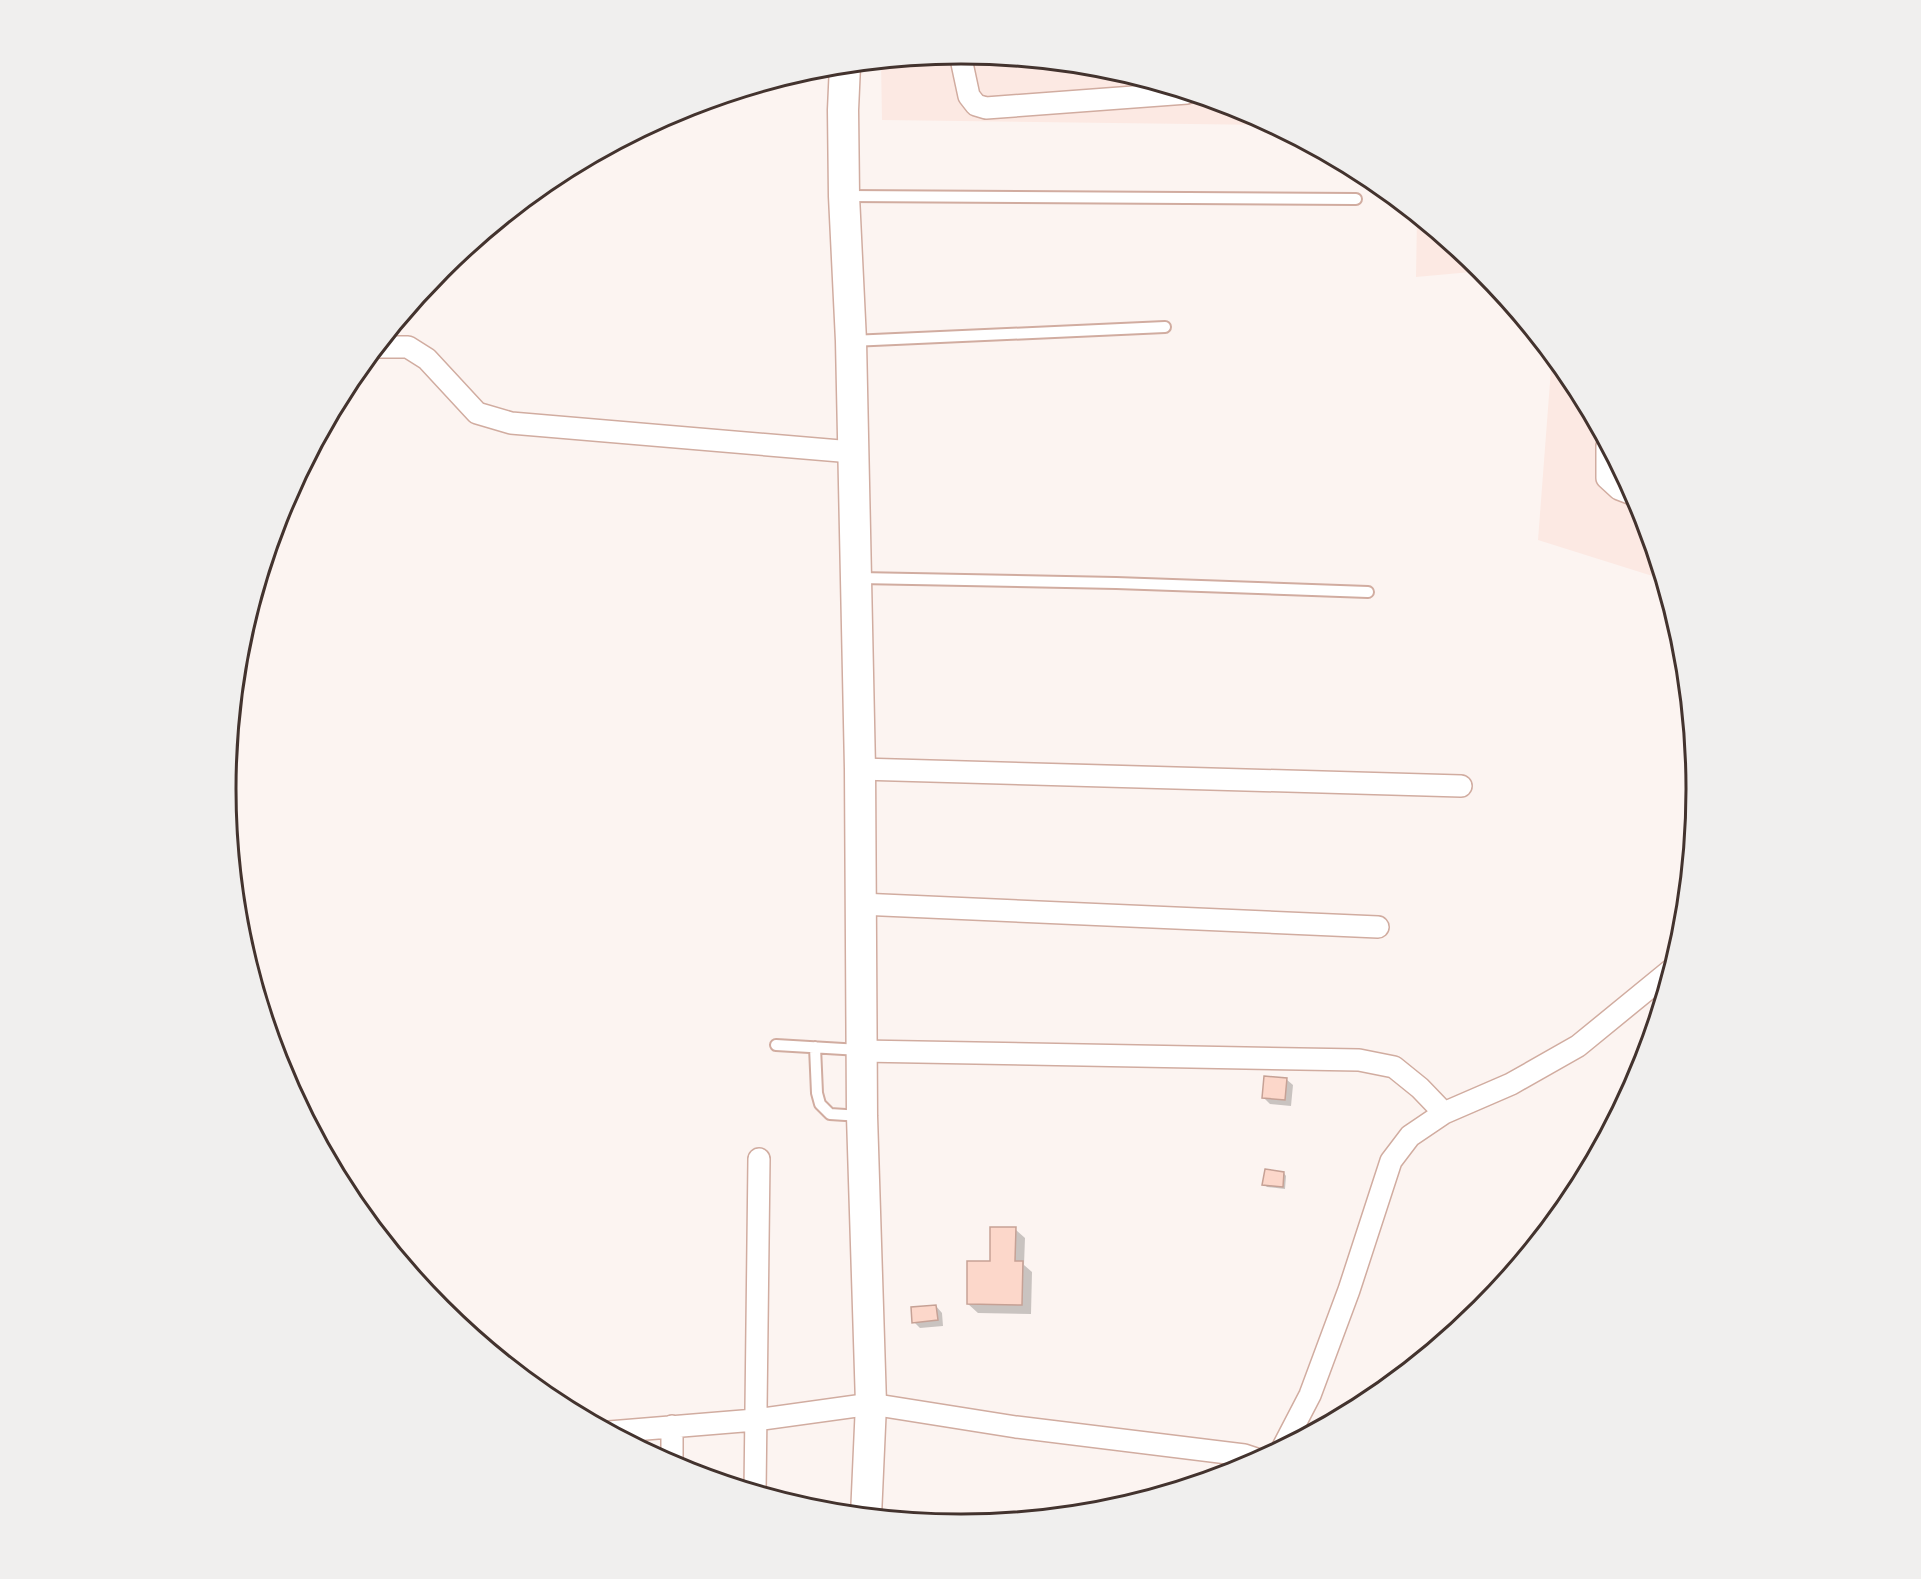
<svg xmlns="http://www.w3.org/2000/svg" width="1921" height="1579" font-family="Inter,sans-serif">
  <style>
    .built { fill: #fce9e3 }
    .shadow { fill: #0003 }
    .building { fill: #fcd7ca; stroke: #c6a195; stroke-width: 1.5 }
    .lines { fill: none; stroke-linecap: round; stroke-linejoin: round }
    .lane-casing { stroke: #d1aca0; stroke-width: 14 }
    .street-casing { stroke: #d1aca0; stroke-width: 24 }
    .secondary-casing { stroke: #d1aca0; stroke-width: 33 }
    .lane { stroke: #fff; stroke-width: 10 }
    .street { stroke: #fff; stroke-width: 21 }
    .secondary { stroke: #fff; stroke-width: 30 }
    .rim { fill: none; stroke: #43332e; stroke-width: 3 }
  </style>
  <rect width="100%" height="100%" fill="#fcf4f1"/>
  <path class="built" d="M 961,54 L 1104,68 L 1242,110 L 1269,125 L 882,120 L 881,62 Z
    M 1417,217 L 1481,270 L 1482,271 L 1416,277 Z
    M 1552,356 L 1572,381 L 1640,508 L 1662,579 L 1538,540 Z"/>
  <path class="shadow" d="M 1286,1079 L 1293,1085 L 1291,1106 L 1270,1104 L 1264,1098 Z
    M 1284,1173 L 1286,1176 L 1285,1189 L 1267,1187 L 1264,1184 Z
    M 1015,1229 L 1025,1238 L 1024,1265 L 1032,1272 L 1031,1314 L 978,1313 L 968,1304 L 991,1262 Z
    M 936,1306 L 942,1313 L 943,1326 L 920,1328 L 914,1322 Z"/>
  <path class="building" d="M 1264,1076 L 1287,1078 L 1285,1100 L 1262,1098 Z
    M 1265,1169 L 1284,1172 L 1283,1187 L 1262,1185 Z
    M 990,1227 L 1016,1227 L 1015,1261 L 1023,1261 L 1022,1305 L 967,1304 L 967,1261 L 990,1261 Z
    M 936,1305 L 938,1320 L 912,1323 L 911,1307 Z"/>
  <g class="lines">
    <g class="lane-casing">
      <path id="lane" d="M 846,196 L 1356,199
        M 851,341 L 1165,327
        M 859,578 L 1116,583 L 1368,592
        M 776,1045 L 860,1050
        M 815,1047 L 817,1093 L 820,1104 L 830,1114 L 861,1116"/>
    </g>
    <g class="street-casing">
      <path id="street" d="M 960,54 L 969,96 L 976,105 L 986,108 L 1187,93
        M 377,347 L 408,347 L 427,359 L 477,413 L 511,423 L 852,452
        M 1607,446 L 1607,478 L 1619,489 L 1632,494
        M 860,769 L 1461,786
        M 860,904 L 1378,927
        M 861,1051 L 1359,1060 L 1394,1067 L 1420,1088 L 1444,1113
        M 672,1426 L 672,1465
        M 609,1432 L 755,1420 L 871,1404 L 1016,1427 L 1244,1455 L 1259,1460
        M 1283,1447 L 1310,1395 L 1349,1290 L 1391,1161 L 1410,1136 L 1444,1113 L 1511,1084 L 1578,1046 L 1671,970
        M 755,1492 L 759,1159"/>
    </g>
    <g class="secondary-casing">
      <path id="secondary" d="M 845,65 L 843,110 L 844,196 L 851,341 L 860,769 L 862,1116 L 871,1404 L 866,1516"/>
    </g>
    <use href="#lane" class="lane"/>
    <use href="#street" class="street"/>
    <use href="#secondary" class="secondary"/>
  </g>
  <path d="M0 0H1921V1579H0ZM236 789a725 725 0 1 1 1450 0a725 725 0 1 1-1450 0Z" fill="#f0efee" fill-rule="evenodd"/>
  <path class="rim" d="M236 789a725 725 0 1 1 1450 0a725 725 0 1 1-1450 0Z"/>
</svg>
